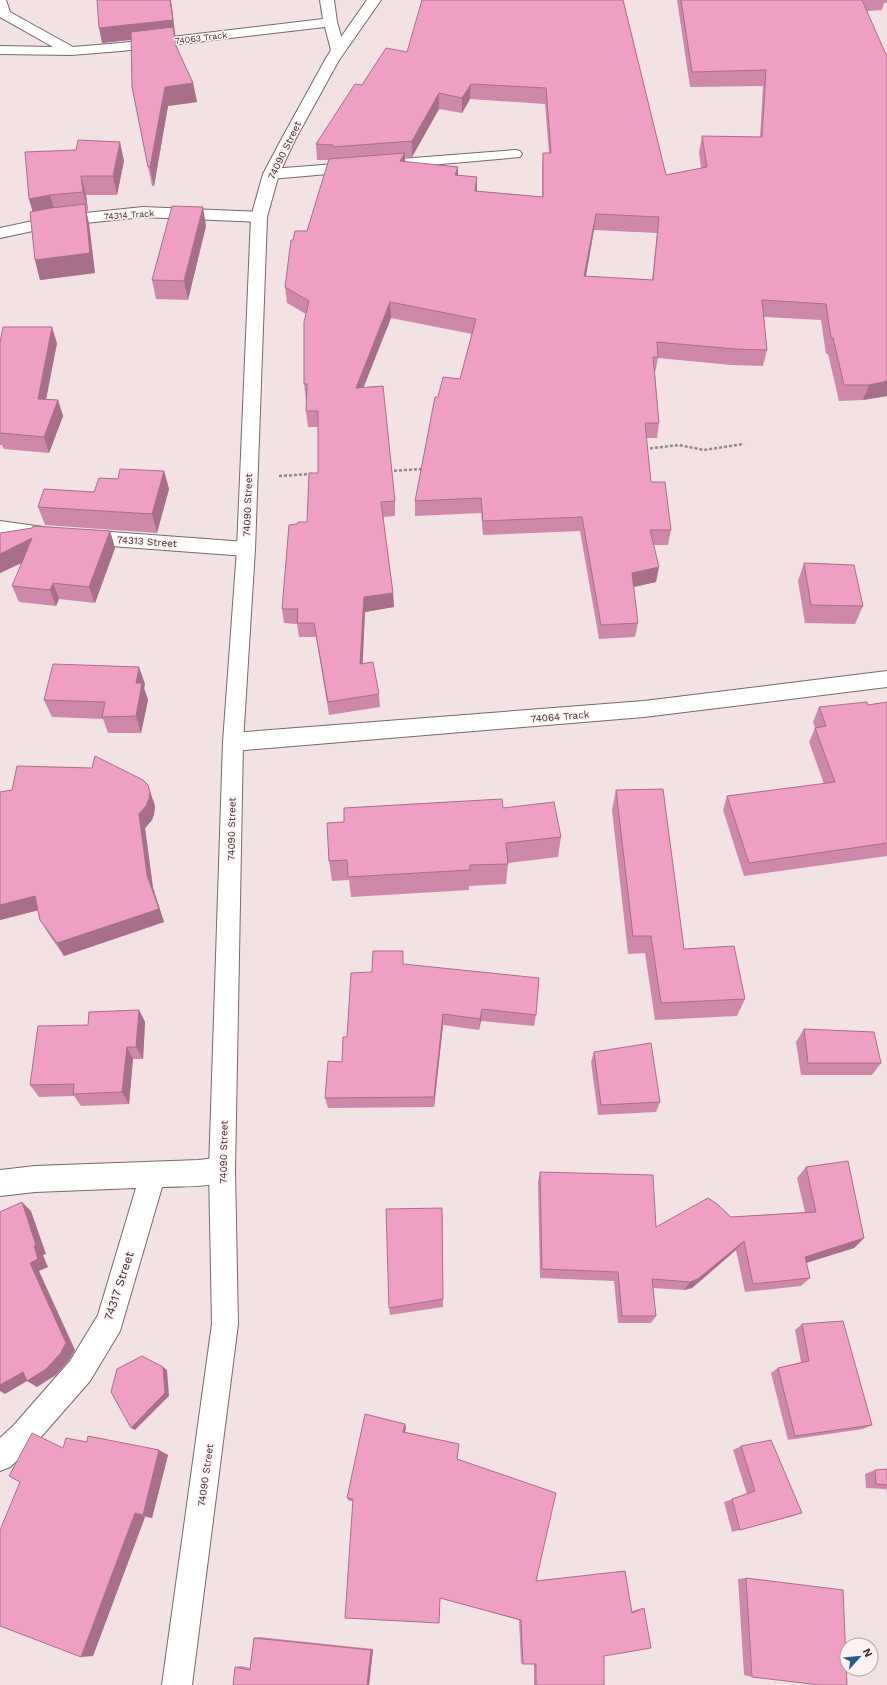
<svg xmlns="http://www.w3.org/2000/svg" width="887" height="1685" font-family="'Work Sans',sans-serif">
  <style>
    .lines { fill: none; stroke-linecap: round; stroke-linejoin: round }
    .minor-casing { stroke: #776969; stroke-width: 2 }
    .tertiary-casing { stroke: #776969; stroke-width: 2 }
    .path { stroke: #928788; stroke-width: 2.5; stroke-dasharray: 3 2; stroke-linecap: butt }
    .minor { fill: #fff; fill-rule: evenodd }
    .tertiary { fill: #fff; fill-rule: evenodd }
    .wall { fill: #ce88a9; fill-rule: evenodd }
    .shaded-wall { fill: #a76f89 }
    .building { fill: #ef9ec4; stroke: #a76f89; fill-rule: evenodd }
    .labels { text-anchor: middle; stroke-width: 3; stroke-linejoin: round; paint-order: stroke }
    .far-street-label { font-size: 9px; fill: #373131; stroke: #fef1f1 }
    .street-label { font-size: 10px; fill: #373131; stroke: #fef1f1 }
    .near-street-label { font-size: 12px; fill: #373131; stroke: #fef1f1 }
  </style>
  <rect width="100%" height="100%" fill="#f3e2e3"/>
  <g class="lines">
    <g class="minor-casing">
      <path id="minor" d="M 0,0 L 6,0 L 10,12 L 73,47 L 121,43 L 323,19 L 320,0 L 334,0 L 337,22 L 345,50 L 337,63 L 332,64 L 327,63 L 325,60 L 331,50 L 325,27 L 121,51 L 71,55 L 0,54 L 0,46 L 53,47 L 0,17 Z
        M 515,150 L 520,151 L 522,154 L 520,157 L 271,179 L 266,177 L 263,174 L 266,171 L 271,169 Z
        M 143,207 L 259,212 L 265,214 L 267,217 L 265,220 L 259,222 L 143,217 L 56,226 L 0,238 L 0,228 L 56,216 Z
        M 0,521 L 43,527 L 50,529 L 52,534 L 50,539 L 43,541 L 0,535 Z
        M 84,530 L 246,542 L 253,544 L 255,549 L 253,554 L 246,556 L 84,544 L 77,542 L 75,537 L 77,532 Z
        M 887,671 L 887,687 L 644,717 L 233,751 L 226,748 L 223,742 L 226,736 L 233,733 L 644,701 Z
        M 222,1157 L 231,1161 L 235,1170 L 231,1179 C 210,1188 185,1186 162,1187 L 120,1331 L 90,1381 L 34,1445 L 10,1467 L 0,1471 L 0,1438 L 14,1425 L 70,1361 L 98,1315 L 136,1188 L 35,1192 L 0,1196 L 0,1170 L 35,1166 L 199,1160 Z"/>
    </g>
    <g class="tertiary-casing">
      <path id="tertiary" d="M 367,0 L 381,0 L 339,60 L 295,140 L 279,174 L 267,217 L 255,549 L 243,742 L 235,1170 L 238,1324 L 192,1685 L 162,1685 L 212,1324 L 209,1170 L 223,742 L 237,549 L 251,217 L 263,174 L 281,140 L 325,60 Z"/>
    </g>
    <path class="path" d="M 645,449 L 679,445 L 704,450 L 744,444
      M 389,471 L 423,469
      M 279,476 L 312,474"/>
    <use href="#minor" class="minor"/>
    <use href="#tertiary" class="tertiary"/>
  </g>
  <path class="wall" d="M 623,0 L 666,175 L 701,168 L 699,152 L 702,136 L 760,137 L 763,86 L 690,87 L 677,0 L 887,0 L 887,3 L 884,3 L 882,10 L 867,11 L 887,396 L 863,400 L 839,401 L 828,354 L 826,354 L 821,320 L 764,317 L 767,350 L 763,366 L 731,365 L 658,358 L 655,373 L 659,423 L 657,438 L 646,438 L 651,482 L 671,530 L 668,545 L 654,545 L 656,582 L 633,587 L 638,623 L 635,637 L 599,639 L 580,531 L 483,535 L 481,513 L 415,516 L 415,501 L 438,397 L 460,379 L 472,334 L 391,318 L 363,388 L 395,501 L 395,516 L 383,517 L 393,593 L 394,607 L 365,612 L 362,664 L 379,694 L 380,707 L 329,715 L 316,637 L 299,637 L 297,624 L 284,623 L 282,609 L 297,524 L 307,522 L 318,473 L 318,427 L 308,427 L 306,411 L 307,400 L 306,400 L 304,384 L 306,314 L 287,303 L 285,287 L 293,240 L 307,231 L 329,160 L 317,160 L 316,144 L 362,85 L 407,52 ZM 470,99 L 545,104 L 549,153 L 543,153 L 542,169 L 542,197 L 477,191 L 477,177 L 458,175 L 458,167 L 405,162 L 405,157 L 412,157 L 439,109 L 462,113 ZM 594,230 L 657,233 L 652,280 L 586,276 Z
    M 172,8 L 175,35 L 177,49 L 193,83 L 197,102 L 168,106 L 154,186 L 152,186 L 132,87 L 131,40 L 102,43 Z
    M 76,150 L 124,161 L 117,195 L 86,195 L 88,211 L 86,211 L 89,224 L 95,273 L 40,280 L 35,260 L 33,212 L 29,199 Z
    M 206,226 L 188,300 L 156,299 L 152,280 Z
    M 0,342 L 57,343 L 46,399 L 58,400 L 63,416 L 49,453 L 4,449 L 2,445 L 0,445 Z
    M 164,471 L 169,489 L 157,533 L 45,525 L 38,507 L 94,492 L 118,479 Z
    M 110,531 L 115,548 L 95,603 L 59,599 L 56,606 L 19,602 L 12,586 L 22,563 L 0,573 L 0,533 Z
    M 804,563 L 863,606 L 855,624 L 805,623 L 798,581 Z
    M 145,684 L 144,688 L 148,700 L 141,733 L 108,733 L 103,719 L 52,717 L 44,700 Z
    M 887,702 L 887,856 L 744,876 L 723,810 L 727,796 L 824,784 L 809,742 L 815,728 L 813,722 L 819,707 L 868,705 Z
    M 148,785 L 155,806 L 154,814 L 152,820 L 145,828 L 153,888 L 164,922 L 64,956 L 48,933 L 40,920 L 38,910 L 0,920 L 0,792 Z
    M 616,790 L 684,949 L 745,999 L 737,1016 L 655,1020 L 645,953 L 628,954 L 612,810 Z
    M 503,808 L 561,837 L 558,857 L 508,863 L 506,884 L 469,886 L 469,890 L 351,897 L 349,880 L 332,881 L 329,861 L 344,822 Z
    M 404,964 L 536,1015 L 534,1026 L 481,1021 L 479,1030 L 443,1025 L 434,1107 L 328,1108 L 325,1098 L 342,1062 L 372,972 Z
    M 139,1010 L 145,1022 L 143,1059 L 133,1059 L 129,1104 L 81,1106 L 74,1096 L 39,1097 L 30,1085 L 88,1025 Z
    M 804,1029 L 881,1063 L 872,1075 L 801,1075 L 796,1042 Z
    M 594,1052 L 660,1102 L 656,1112 L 598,1115 L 591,1062 Z
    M 806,1167 L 864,1238 L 854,1248 L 806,1263 L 810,1278 L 801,1286 L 745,1292 L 736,1250 L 692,1288 L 684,1290 L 653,1288 L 656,1316 L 651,1323 L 618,1323 L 614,1281 L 540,1278 L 538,1182 L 540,1172 L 656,1227 L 731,1217 L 805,1212 L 797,1178 Z
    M 442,1208 L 443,1307 L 390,1315 L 389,1308 Z
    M 802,1324 L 872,1425 L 863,1429 L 788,1440 L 771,1373 L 778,1368 L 801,1362 L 795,1330 Z
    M 405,1424 L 406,1428 L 405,1432 L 459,1444 L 457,1459 L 536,1581 L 632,1611 L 639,1609 L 644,1608 L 604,1656 L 604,1685 L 534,1685 L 534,1664 L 523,1664 L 521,1663 L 519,1620 L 440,1598 L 353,1501 L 349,1501 L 347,1498 Z
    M 87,1442 L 168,1455 L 152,1518 L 145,1517 L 93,1656 L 63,1448 Z
    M 741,1446 L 793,1516 L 732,1532 L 724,1502 L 747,1494 L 733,1450 Z
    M 887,1469 L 887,1494 L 886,1489 L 866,1488 L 865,1474 L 875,1470 Z
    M 746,1578 L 752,1677 L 744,1675 L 738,1579 Z
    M 259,1637 L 373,1649 L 369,1685 L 233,1685 L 235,1667 L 241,1666 L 250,1668 L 254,1638 Z"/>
  <path class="shaded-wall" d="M 171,0 L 179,66 L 174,35 L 102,43 L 99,28 Z
    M 193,83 L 197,102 L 168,106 L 154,186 L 150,167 L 165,87 Z
    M 471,84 L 470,99 L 462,113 L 462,98 Z
    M 439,93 L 439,109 L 412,157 L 412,141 Z
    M 120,142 L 124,161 L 117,195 L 113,176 Z
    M 405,153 L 405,169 L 400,161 Z
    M 458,167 L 458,183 L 455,175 Z
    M 81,176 L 86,195 L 88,211 L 83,192 Z
    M 477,177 L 477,193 L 475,191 Z
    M 50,195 L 56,215 L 35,219 L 29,199 Z
    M 85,204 L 89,224 L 95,273 L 40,280 L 35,260 Z
    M 203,207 L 206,226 L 188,300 L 184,281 Z
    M 596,214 L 594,230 L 583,292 L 584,276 Z
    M 390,302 L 391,318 L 357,404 L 356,388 Z
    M 52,327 L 57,343 L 43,415 L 38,399 Z
    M 887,381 L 887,396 L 863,400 L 869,385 Z
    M 58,400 L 63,416 L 49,453 L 44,437 Z
    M 164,471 L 169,489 L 157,533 L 152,514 Z
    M 110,531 L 115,548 L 95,603 L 89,587 Z
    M 32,538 L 38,555 L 0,573 L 0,554 Z
    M 659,567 L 656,582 L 629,588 L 632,573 Z
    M 53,583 L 59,599 L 56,606 L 50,590 Z
    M 393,593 L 394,607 L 365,612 L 362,678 L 360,664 L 364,597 Z
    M 139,667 L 145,684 L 144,688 L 148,700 L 141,733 L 136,716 L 136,683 Z
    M 150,792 L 155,806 L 154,814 L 152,820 L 145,828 L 153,888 L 164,922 L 64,956 L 57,943 L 147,875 L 139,814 Z
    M 35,896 L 43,909 L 0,920 L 0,905 Z
    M 482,1009 L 481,1021 L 479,1030 L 480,1019 Z
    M 139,1010 L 145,1022 L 143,1059 L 136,1047 Z
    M 443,1014 L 443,1025 L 434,1107 L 434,1097 Z
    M 127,1047 L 133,1059 L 129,1104 L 122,1092 Z
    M 22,1202 L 31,1211 L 46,1254 L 43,1255 L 48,1267 L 39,1271 L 75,1350 L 69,1360 L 56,1375 L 37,1387 L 27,1381 L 5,1394 L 0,1391 L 0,1385 L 34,1246 Z
    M 864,1238 L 854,1248 L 796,1266 L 805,1257 Z
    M 744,1241 L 736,1250 L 692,1288 L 684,1290 L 690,1282 Z
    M 163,1367 L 167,1370 L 169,1396 L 135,1430 L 131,1428 Z
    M 405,1424 L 406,1428 L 404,1436 L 403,1432 Z
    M 159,1450 L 168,1455 L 152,1518 L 143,1515 Z
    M 135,1513 L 145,1517 L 93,1656 L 81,1657 Z
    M 373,1649 L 369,1685 L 367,1685 L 371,1650 Z"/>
  <path class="building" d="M 97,0 L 170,0 L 173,20 L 99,28 Z
    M 422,0 L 623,0 L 666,175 L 707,167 L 702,136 L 762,137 L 766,70 L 692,72 L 681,0 L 862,0 L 887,57 L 887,381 L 869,385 L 844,385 L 833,338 L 831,338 L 826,304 L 762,300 L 767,350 L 735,349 L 657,342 L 658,357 L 653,357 L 659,423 L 645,423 L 651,482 L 665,482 L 671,530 L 650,530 L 659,567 L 632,573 L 638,623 L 601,625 L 582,517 L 483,521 L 481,498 L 415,501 L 435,397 L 438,397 L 443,377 L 460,379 L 476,319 L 390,302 L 356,388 L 383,386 L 395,501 L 381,502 L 393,593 L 364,597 L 360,664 L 373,662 L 379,694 L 328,702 L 314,623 L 297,623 L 298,609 L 282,609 L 289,525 L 297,524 L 298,522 L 307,522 L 309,473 L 318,473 L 318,411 L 306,411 L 307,384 L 304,384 L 304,322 L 309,301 L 285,287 L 291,240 L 293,240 L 295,231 L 307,231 L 329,159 L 405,153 L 400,161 L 458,167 L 455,175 L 477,177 L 475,191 L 543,197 L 543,153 L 551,153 L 546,88 L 471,84 L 462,98 L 439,93 L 412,141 L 333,147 L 333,145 L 316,144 L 355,84 L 362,85 L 386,48 L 407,52 ZM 596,214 L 659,217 L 653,280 L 584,276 Z
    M 173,27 L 176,46 L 193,83 L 165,87 L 150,167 L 148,167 L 132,87 L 131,32 Z
    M 78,140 L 120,142 L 113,176 L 81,176 L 83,192 L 50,195 L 29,199 L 25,152 L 76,150 Z
    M 85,204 L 90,253 L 35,260 L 30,212 L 51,208 Z
    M 172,206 L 203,207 L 184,281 L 152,280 Z
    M 3,327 L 52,327 L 38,399 L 58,400 L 44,437 L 0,433 L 0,342 Z
    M 120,469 L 164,471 L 152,514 L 38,507 L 44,489 L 94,492 L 99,478 L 118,479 Z
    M 33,526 L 110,531 L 89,587 L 53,583 L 50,590 L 12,586 L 32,538 L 0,554 L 0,533 L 32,528 Z
    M 804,563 L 854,565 L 863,606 L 811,605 Z
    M 53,664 L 139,667 L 136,683 L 142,683 L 136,716 L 102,717 L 105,702 L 44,700 Z
    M 867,702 L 868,705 L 887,702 L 887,843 L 749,863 L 727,796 L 835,782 L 815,728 L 826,726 L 819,707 Z
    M 95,756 L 143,780 L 148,785 L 150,792 L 149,799 L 146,806 L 139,814 L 147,875 L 159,909 L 57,943 L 40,920 L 35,896 L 0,905 L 0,792 L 12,790 L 17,766 L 92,768 Z
    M 663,789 L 684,949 L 734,946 L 745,999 L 661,1003 L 651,936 L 633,936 L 616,790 Z
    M 502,799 L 503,808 L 554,802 L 561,837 L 506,843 L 508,864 L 470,865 L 470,870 L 348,877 L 347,860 L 329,861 L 327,823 L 344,822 L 344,808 Z
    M 373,951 L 403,951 L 403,964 L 539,978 L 536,1015 L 482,1009 L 480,1019 L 443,1014 L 434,1097 L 325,1098 L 328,1061 L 342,1062 L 343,1037 L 347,1037 L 351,973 L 372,972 Z
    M 139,1010 L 136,1047 L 127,1047 L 122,1092 L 73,1094 L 74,1084 L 30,1085 L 38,1026 L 88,1025 L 89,1012 Z
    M 804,1029 L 874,1032 L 881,1063 L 808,1063 Z
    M 651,1043 L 660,1102 L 601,1105 L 594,1052 Z
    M 848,1161 L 864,1238 L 805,1257 L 810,1278 L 753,1284 L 744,1241 L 698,1279 L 690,1282 L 652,1279 L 656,1316 L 622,1316 L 618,1272 L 542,1269 L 540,1172 L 653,1175 L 656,1227 L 708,1198 L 717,1204 L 731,1217 L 816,1212 L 806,1167 Z
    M 22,1202 L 36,1245 L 34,1246 L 38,1259 L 30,1263 L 66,1343 L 60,1354 L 46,1369 L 27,1381 L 23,1372 L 0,1385 L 0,1212 Z
    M 442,1208 L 443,1299 L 389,1308 L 386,1209 Z
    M 843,1321 L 872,1425 L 795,1436 L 778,1368 L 809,1361 L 802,1324 Z
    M 142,1356 L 163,1367 L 165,1393 L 131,1428 L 111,1392 L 117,1369 Z
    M 365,1414 L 405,1424 L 403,1432 L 459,1444 L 457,1459 L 556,1493 L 536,1581 L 625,1571 L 632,1613 L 644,1608 L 651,1648 L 604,1656 L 604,1685 L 536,1685 L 536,1664 L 523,1664 L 521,1620 L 440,1598 L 439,1623 L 345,1618 L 353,1499 L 347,1498 Z
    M 32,1433 L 63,1448 L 66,1438 L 87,1442 L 88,1436 L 159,1450 L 143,1515 L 135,1513 L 81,1657 L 0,1626 L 0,1530 L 20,1482 L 9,1476 Z
    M 771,1440 L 802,1513 L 740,1530 L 732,1499 L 755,1491 L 741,1446 Z
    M 887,1469 L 887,1485 L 876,1484 L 875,1470 Z
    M 746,1578 L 843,1590 L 847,1685 L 820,1685 L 752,1677 Z
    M 254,1638 L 371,1650 L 367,1685 L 233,1685 L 235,1667 L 250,1670 Z"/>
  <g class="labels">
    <g class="far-street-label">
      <text transform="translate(201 38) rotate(-7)" y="3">74063 Track</text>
      <text transform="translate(129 215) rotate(-4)" y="3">74314 Track</text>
    </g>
    <g class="street-label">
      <text transform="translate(284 150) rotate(-64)" y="4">74090 Street</text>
      <text transform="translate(247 505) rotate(-88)" y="4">74090 Street</text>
      <text transform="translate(147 541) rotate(4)" y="4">74313 Street</text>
      <text transform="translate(560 716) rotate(-5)" y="4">74064 Track</text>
      <text transform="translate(231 829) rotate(-89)" y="4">74090 Street</text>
      <text transform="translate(223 1152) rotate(-89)" y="4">74090 Street</text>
      <text transform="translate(205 1475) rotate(-82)" y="4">74090 Street</text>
    </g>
    <g class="near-street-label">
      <text transform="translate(119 1286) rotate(-72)" y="4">74317 Street</text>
    </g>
  </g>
  <g transform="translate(859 1657) rotate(63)"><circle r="19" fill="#fef1f1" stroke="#aea4a4"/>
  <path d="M0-3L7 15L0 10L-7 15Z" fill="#255b93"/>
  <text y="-6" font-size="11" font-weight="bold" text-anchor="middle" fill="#373131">N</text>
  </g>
</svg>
